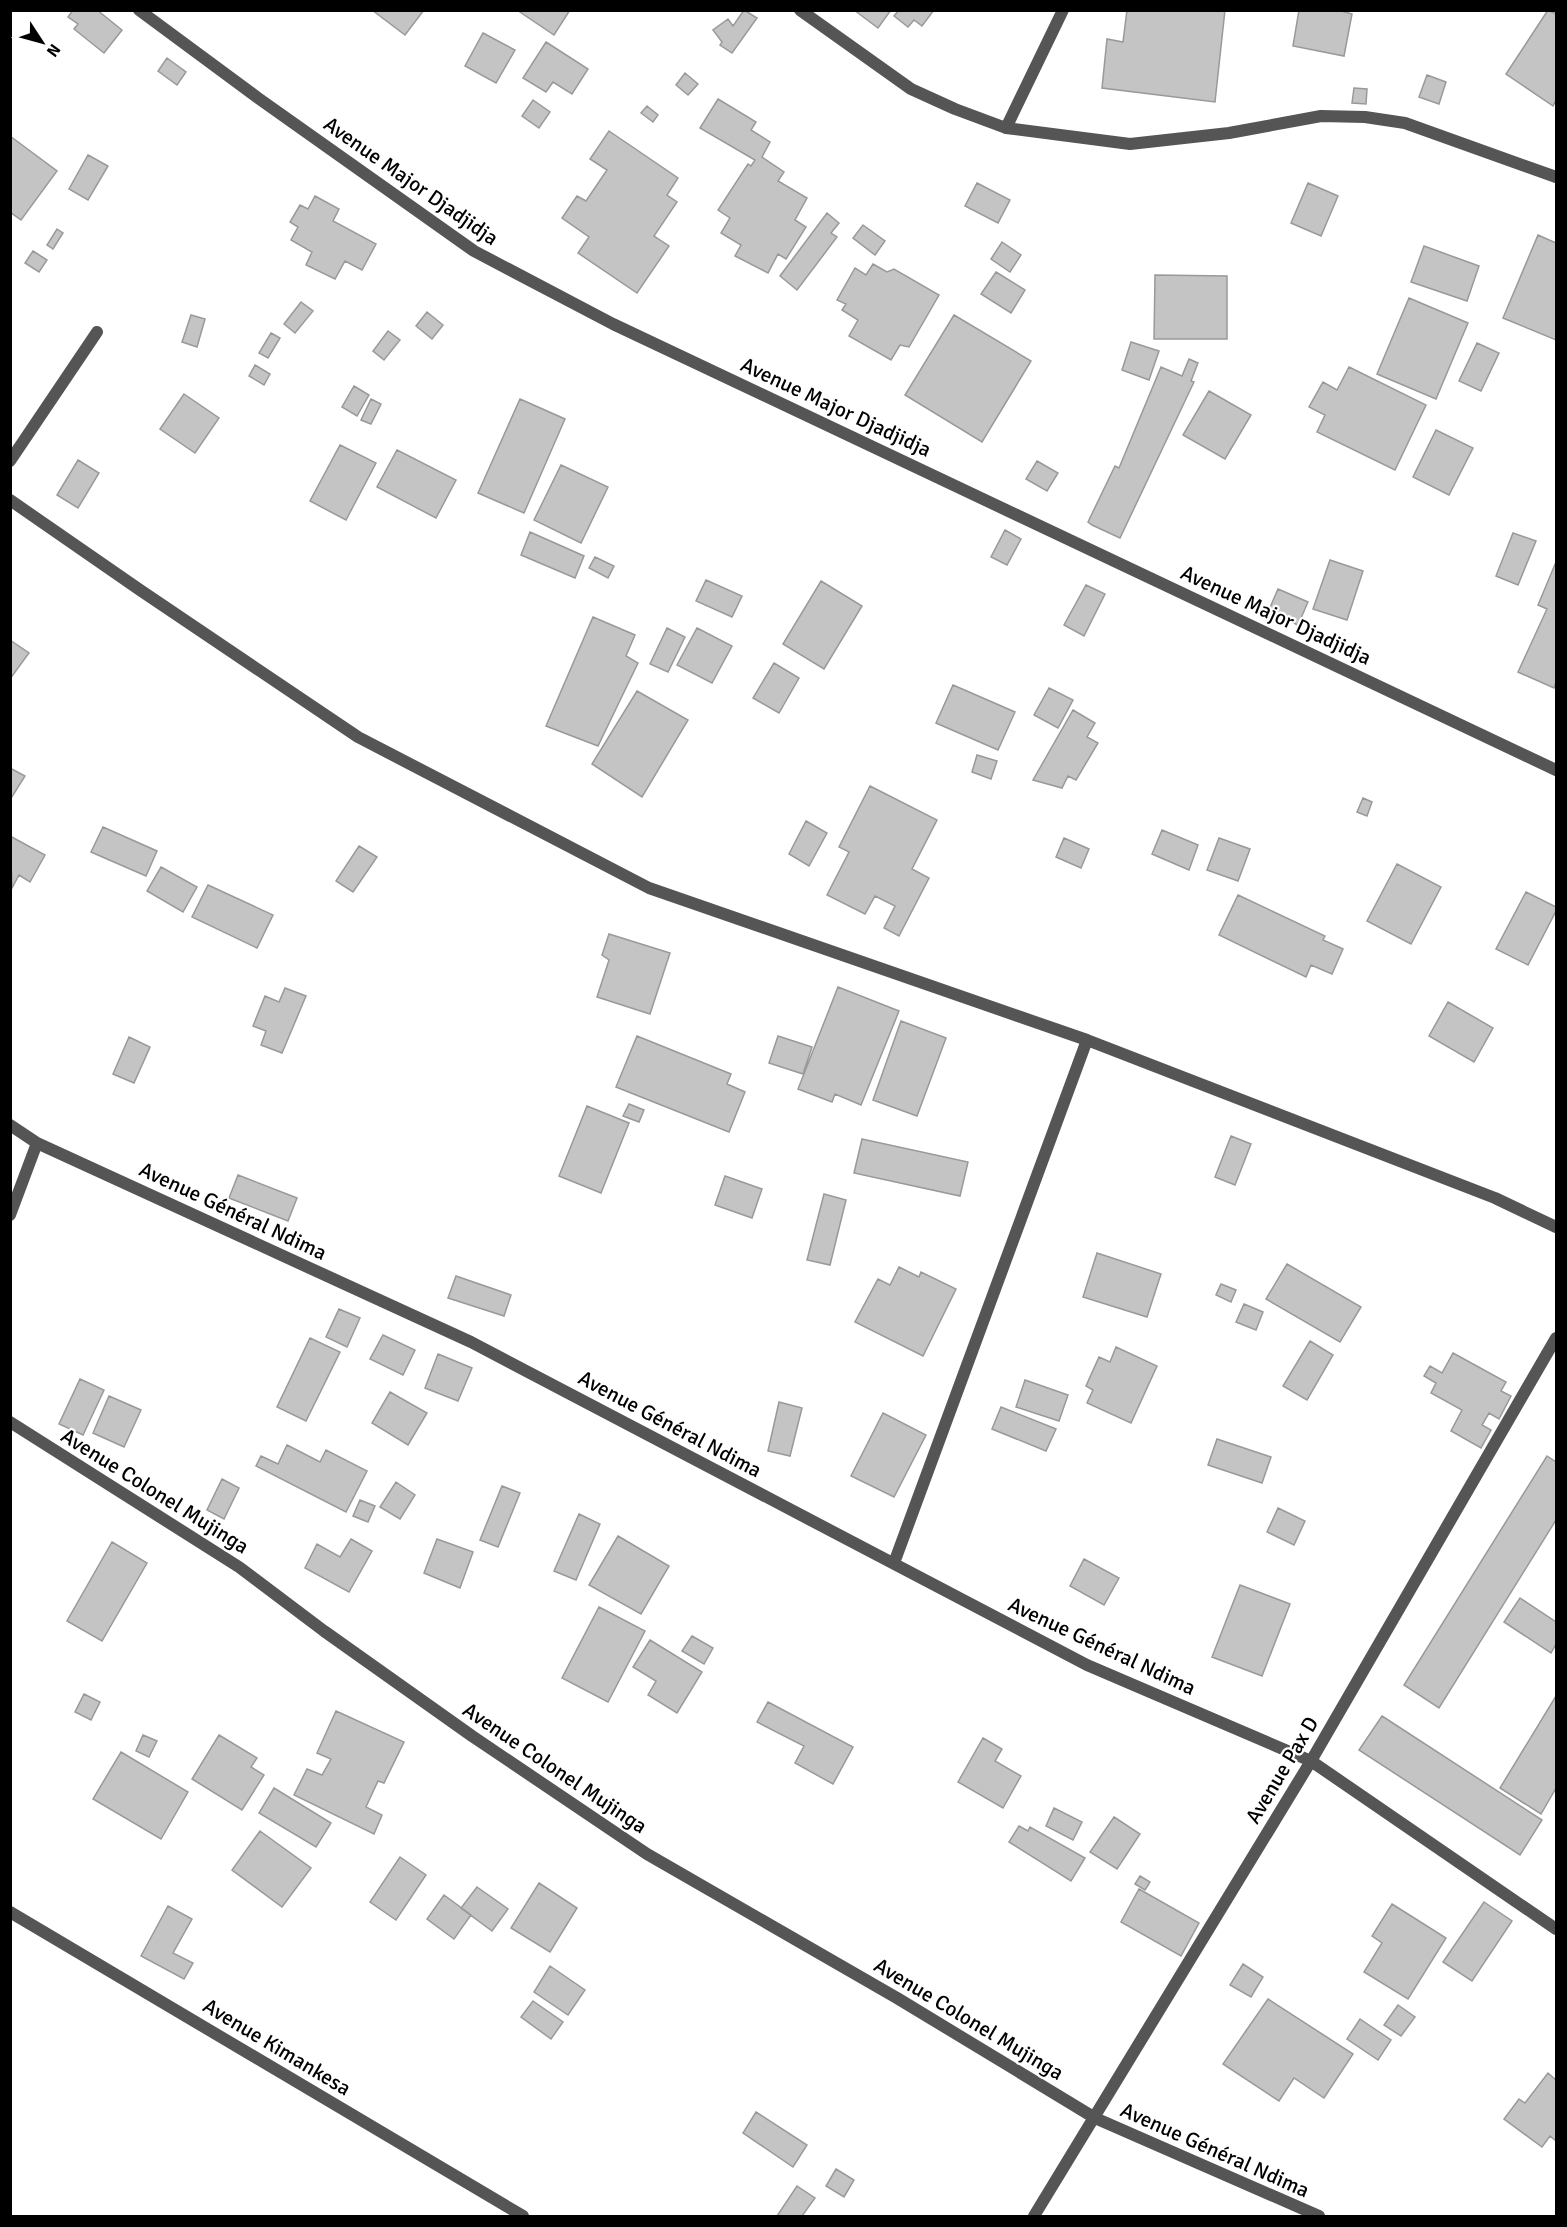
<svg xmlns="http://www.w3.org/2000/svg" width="1567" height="2227" font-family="Signika,sans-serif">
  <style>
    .building { fill: #c4c4c4; stroke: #999; stroke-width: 1.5 }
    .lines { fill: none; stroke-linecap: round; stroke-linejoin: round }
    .street { stroke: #555; stroke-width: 12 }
    .labels { text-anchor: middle; stroke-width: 4.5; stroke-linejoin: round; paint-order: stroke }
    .street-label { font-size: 21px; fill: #000; stroke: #fff }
  </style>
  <rect width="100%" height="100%" fill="#fff"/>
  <path class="building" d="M 73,10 L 97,10 L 122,30 L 104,53 L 74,29 L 78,24 L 68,17 Z
    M 372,10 L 424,10 L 405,35 Z
    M 517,10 L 570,10 L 554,35 Z
    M 744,10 L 757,18 L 732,53 L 720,45 L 722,42 L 713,30 L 728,19 L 733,26 Z
    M 854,10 L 891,10 L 878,28 Z
    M 899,10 L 934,10 L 922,26 L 914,20 L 908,27 L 894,16 Z
    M 1127,10 L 1225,10 L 1215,102 L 1102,88 L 1107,39 L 1123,42 Z
    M 1299,10 L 1338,10 L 1352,14 L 1344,56 L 1293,46 Z
    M 1548,10 L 1556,14 L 1556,100 L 1553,106 L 1506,74 Z
    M 483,33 L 515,50 L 496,83 L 465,66 Z
    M 546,42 L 588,69 L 572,94 L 553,82 L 546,92 L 523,78 Z
    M 167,58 L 186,72 L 177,85 L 158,71 Z
    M 685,73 L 698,84 L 688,95 L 676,85 Z
    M 1427,75 L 1446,82 L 1439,104 L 1419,97 Z
    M 1354,88 L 1367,89 L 1366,104 L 1352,103 Z
    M 718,99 L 756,122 L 751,130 L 770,142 L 762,157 L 784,172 L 778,181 L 807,198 L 795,220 L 806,227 L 786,259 L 778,254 L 768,273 L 735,256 L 741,245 L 721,233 L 730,218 L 718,210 L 748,164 L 751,166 L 755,160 L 700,128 Z
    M 533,100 L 550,112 L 539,128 L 522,116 Z
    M 647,106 L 658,115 L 653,122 L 641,113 Z
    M 609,131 L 678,178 L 667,195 L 677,202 L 654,236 L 669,246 L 637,293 L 578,253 L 589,237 L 562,218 L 577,196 L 586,201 L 607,170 L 590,159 Z
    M 10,136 L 57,171 L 21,220 L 10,212 Z
    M 88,155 L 108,166 L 88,200 L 69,189 Z
    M 977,183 L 1010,200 L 998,223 L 965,206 Z
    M 1308,183 L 1338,196 L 1321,236 L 1291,223 Z
    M 315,196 L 339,209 L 333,221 L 376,244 L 362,270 L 345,261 L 335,279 L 306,265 L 312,252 L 291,240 L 298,227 L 290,222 L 300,205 L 308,209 Z
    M 827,213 L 839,223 L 831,233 L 837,237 L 797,290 L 780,276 Z
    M 863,225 L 885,241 L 875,255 L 853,238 Z
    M 57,229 L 63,233 L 53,249 L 47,245 Z
    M 1538,235 L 1556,243 L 1556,340 L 1503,318 Z
    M 1002,242 L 1021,255 L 1010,272 L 991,259 Z
    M 1424,246 L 1479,266 L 1467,301 L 1411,282 Z
    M 33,251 L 47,260 L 39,272 L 25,263 Z
    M 873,264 L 887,272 L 894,269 L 939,295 L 909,347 L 900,345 L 891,360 L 849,336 L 858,320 L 842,310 L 846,304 L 837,300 L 855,268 L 866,275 Z
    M 996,272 L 1025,290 L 1011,313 L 981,294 Z
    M 1155,275 L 1227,276 L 1227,339 L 1154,339 Z
    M 1409,298 L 1468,323 L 1436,399 L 1377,374 Z
    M 301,302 L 313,311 L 295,333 L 284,324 Z
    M 427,312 L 443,325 L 432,339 L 416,326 Z
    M 191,315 L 205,319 L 197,347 L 182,342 Z
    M 954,315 L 1031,361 L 982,442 L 905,395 Z
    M 388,331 L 400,340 L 384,360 L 373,351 Z
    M 271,333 L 280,338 L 268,358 L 259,353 Z
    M 1131,342 L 1159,351 L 1149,380 L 1122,370 Z
    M 1477,343 L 1499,353 L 1481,391 L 1459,381 Z
    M 1189,359 L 1198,363 L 1191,381 L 1194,382 L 1120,538 L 1092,525 L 1088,522 L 1115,466 L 1119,468 L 1161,367 L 1182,376 Z
    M 255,365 L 270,374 L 264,385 L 249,376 Z
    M 1349,367 L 1426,405 L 1395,470 L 1317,432 L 1325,415 L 1309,407 L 1323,382 L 1337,390 Z
    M 354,386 L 369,395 L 357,416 L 342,407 Z
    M 1209,391 L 1251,415 L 1225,459 L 1183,435 Z
    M 184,394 L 219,418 L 195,453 L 160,429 Z
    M 371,399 L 381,404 L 371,424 L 361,420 Z
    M 520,399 L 565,419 L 524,513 L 478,493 Z
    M 1436,430 L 1473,448 L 1449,495 L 1413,477 Z
    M 340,445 L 376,463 L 346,520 L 310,501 Z
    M 397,450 L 456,480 L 436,518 L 377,487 Z
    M 78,460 L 99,473 L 78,508 L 57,495 Z
    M 1037,461 L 1058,473 L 1047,491 L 1026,479 Z
    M 561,465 L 608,487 L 581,543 L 534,520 Z
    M 1005,530 L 1021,539 L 1007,565 L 991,557 Z
    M 530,532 L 584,556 L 575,578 L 521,555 Z
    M 1513,533 L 1536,541 L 1518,585 L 1496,576 Z
    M 595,557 L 614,566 L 608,578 L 589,568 Z
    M 1330,560 L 1363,571 L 1347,620 L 1313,609 Z
    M 1556,562 L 1556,682 L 1554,688 L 1518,672 L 1547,609 L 1538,605 Z
    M 706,580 L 742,596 L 732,617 L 696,601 Z
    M 821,581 L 862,606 L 824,669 L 783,644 Z
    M 1086,585 L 1105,594 L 1084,636 L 1064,625 Z
    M 1278,589 L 1308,602 L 1298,625 L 1268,612 Z
    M 593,617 L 635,635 L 626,656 L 638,663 L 598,746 L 546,726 Z
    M 667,628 L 685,637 L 668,672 L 650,664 Z
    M 697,628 L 732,646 L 712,683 L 677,665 Z
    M 10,640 L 29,653 L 10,679 Z
    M 774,663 L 799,678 L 779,713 L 753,698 Z
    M 953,685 L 1015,712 L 998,750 L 936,723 Z
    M 1049,688 L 1073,700 L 1058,728 L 1034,715 Z
    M 637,691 L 688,720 L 642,797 L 592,764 Z
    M 1073,710 L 1095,723 L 1087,737 L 1098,743 L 1076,780 L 1068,776 L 1062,788 L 1033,780 Z
    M 977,755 L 997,761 L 991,779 L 972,772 Z
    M 10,768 L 25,776 L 10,800 Z
    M 870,786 L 937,820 L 912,869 L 929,878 L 899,936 L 884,928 L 895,906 L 875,896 L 865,914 L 827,895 L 849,852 L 839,847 Z
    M 1363,798 L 1372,802 L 1367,816 L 1357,812 Z
    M 806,821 L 827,833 L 809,866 L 789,854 Z
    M 103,827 L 157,851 L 146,876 L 91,852 Z
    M 1162,830 L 1198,845 L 1189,870 L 1152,854 Z
    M 10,836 L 45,855 L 30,882 L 19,875 L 12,888 Z
    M 1064,838 L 1089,849 L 1081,868 L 1056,857 Z
    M 1219,838 L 1250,849 L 1238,881 L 1207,870 Z
    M 359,846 L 377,857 L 353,892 L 336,881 Z
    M 1397,864 L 1441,887 L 1411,944 L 1367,921 Z
    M 161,867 L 197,887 L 183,912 L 147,891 Z
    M 208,885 L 273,915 L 257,948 L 192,917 Z
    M 1526,892 L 1556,907 L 1556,911 L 1528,965 L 1496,949 Z
    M 1238,895 L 1325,936 L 1323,940 L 1343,949 L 1332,974 L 1311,965 L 1306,977 L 1219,935 Z
    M 609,934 L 670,953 L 650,1014 L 597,997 L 609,960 L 602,955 Z
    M 838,987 L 899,1011 L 861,1105 L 835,1094 L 832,1102 L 798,1089 Z
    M 285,988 L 306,996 L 282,1053 L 261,1045 L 266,1031 L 253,1026 L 265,996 L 279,1002 Z
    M 1448,1002 L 1493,1028 L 1474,1062 L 1429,1036 Z
    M 901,1021 L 946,1038 L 917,1116 L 873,1100 Z
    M 637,1036 L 731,1074 L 727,1084 L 745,1092 L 729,1132 L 616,1087 Z
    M 778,1036 L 812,1047 L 803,1074 L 769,1063 Z
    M 129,1037 L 150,1047 L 134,1083 L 113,1074 Z
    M 629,1104 L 644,1110 L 639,1122 L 623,1116 Z
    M 587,1106 L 629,1123 L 601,1193 L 559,1176 Z
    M 1231,1136 L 1251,1144 L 1235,1185 L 1215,1177 Z
    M 862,1139 L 968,1162 L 960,1196 L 854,1173 Z
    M 238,1175 L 297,1198 L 288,1221 L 229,1198 Z
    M 725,1176 L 762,1189 L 752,1218 L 715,1205 Z
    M 824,1194 L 846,1200 L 830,1265 L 807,1260 Z
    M 1097,1253 L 1161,1274 L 1147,1317 L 1083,1297 Z
    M 1287,1264 L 1361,1307 L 1340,1342 L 1266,1299 Z
    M 899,1267 L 919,1277 L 921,1272 L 956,1289 L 923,1356 L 855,1322 L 878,1279 L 890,1285 Z
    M 456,1276 L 511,1295 L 504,1316 L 448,1298 Z
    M 1221,1284 L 1236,1290 L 1231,1302 L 1216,1295 Z
    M 1244,1304 L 1263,1312 L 1256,1330 L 1236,1322 Z
    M 339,1309 L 360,1318 L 347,1347 L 326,1337 Z
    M 383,1335 L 415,1350 L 403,1375 L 370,1359 Z
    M 310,1338 L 340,1352 L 306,1421 L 277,1407 Z
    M 1310,1341 L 1333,1355 L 1307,1400 L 1283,1386 Z
    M 1116,1347 L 1157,1366 L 1131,1423 L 1087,1403 L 1093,1390 L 1086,1386 L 1099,1357 L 1110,1362 Z
    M 1453,1353 L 1506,1382 L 1501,1391 L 1511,1396 L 1499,1419 L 1489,1413 L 1482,1425 L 1491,1430 L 1481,1448 L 1451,1431 L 1462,1410 L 1431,1393 L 1436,1383 L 1424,1376 L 1430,1366 L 1442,1373 Z
    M 438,1354 L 472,1368 L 458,1401 L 425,1388 Z
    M 80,1379 L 104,1390 L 83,1435 L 59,1424 Z
    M 1025,1380 L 1068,1395 L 1059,1421 L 1016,1407 Z
    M 390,1392 L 427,1413 L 408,1445 L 372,1423 Z
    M 109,1396 L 141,1410 L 124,1447 L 93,1433 Z
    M 779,1402 L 802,1408 L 790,1456 L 768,1451 Z
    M 1001,1407 L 1056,1429 L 1046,1451 L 992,1429 Z
    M 883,1413 L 926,1435 L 894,1497 L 851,1476 Z
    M 1217,1439 L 1271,1457 L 1262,1483 L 1208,1465 Z
    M 287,1445 L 320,1462 L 326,1450 L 367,1471 L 346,1512 L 256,1466 L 261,1456 L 278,1464 Z
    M 1547,1456 L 1556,1462 L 1556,1520 L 1439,1708 L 1404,1685 Z
    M 222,1479 L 239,1488 L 224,1519 L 207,1510 Z
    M 396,1482 L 415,1495 L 400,1519 L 380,1507 Z
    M 502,1486 L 520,1493 L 498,1547 L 480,1540 Z
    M 360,1500 L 375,1506 L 368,1522 L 353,1516 Z
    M 1278,1508 L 1305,1521 L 1294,1545 L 1267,1532 Z
    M 579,1514 L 600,1524 L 576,1580 L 554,1571 Z
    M 618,1536 L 669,1566 L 641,1614 L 589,1585 Z
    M 351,1539 L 372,1551 L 349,1592 L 305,1568 L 317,1544 L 340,1557 Z
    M 437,1539 L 473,1552 L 460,1588 L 424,1573 Z
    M 112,1542 L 147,1563 L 102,1641 L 67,1621 Z
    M 1084,1559 L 1119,1578 L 1104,1605 L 1070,1586 Z
    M 1240,1585 L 1290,1604 L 1262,1676 L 1212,1657 Z
    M 1520,1598 L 1556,1622 L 1556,1644 L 1551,1653 L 1504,1622 Z
    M 599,1607 L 645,1631 L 608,1702 L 562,1678 Z
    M 692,1636 L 713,1648 L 704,1664 L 682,1651 Z
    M 650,1640 L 702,1672 L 677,1713 L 648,1695 L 656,1681 L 633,1667 Z
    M 84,1694 L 100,1702 L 91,1720 L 75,1712 Z
    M 1556,1696 L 1556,1788 L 1541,1814 L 1500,1788 Z
    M 768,1702 L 853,1747 L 833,1784 L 795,1763 L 804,1746 L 757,1722 Z
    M 336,1711 L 404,1742 L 384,1783 L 378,1781 L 366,1807 L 382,1815 L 374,1834 L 294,1795 L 307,1769 L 322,1775 L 331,1759 L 317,1753 Z
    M 1382,1716 L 1542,1820 L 1520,1855 L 1359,1750 Z
    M 143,1735 L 157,1741 L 149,1757 L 136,1751 Z
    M 219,1735 L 257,1758 L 251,1767 L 264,1775 L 242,1810 L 192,1779 Z
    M 983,1738 L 1002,1749 L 995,1761 L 1021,1776 L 1003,1808 L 958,1782 Z
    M 121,1752 L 188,1792 L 161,1839 L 93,1799 Z
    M 274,1788 L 331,1823 L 316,1847 L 259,1813 Z
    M 1054,1808 L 1082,1822 L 1073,1840 L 1046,1826 Z
    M 1114,1817 L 1140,1834 L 1117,1869 L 1090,1852 Z
    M 1019,1826 L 1028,1831 L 1030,1827 L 1085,1858 L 1071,1881 L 1009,1842 Z
    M 260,1831 L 311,1868 L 282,1907 L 232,1870 Z
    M 400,1857 L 426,1875 L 396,1920 L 370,1902 Z
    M 1140,1876 L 1150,1882 L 1145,1890 L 1135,1884 Z
    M 539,1883 L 577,1908 L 550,1952 L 511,1928 Z
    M 477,1887 L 508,1909 L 492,1931 L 461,1908 Z
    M 1139,1889 L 1199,1923 L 1181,1956 L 1121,1922 Z
    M 444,1895 L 471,1915 L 454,1939 L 427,1919 Z
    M 1484,1902 L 1512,1921 L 1472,1981 L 1443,1962 Z
    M 1392,1904 L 1446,1938 L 1408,1999 L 1364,1972 L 1382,1943 L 1372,1936 Z
    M 168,1906 L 192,1919 L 173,1953 L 193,1963 L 184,1979 L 141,1956 Z
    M 1243,1964 L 1263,1977 L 1251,1997 L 1230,1985 Z
    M 550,1966 L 585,1990 L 568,2015 L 534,1992 Z
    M 1268,1999 L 1353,2054 L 1324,2098 L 1294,2078 L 1279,2101 L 1223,2064 Z
    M 533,2001 L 563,2022 L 551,2039 L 521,2017 Z
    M 1398,2005 L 1415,2017 L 1401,2036 L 1384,2025 Z
    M 1360,2019 L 1391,2040 L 1378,2060 L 1347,2039 Z
    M 1548,2073 L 1556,2080 L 1556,2141 L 1550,2136 L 1542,2147 L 1504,2119 L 1519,2099 L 1525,2103 Z
    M 756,2112 L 807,2145 L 793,2167 L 743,2133 Z
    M 836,2169 L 854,2180 L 844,2197 L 826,2186 Z
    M 797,2186 L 815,2198 L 802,2216 L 777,2216 Z"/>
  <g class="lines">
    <path class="street" d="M 139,10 L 258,98 L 474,251 L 613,324 L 1556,770
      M 800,10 L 911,89 L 955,109 L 1006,128 L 1130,144 L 1229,133 L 1321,116 L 1365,117 L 1405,123 L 1556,177
      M 1006,128 L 1063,10
      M 10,461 L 97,332
      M 10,500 L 140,590 L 358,737 L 649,888 L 1087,1040 L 1495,1198 L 1556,1227
      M 10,1125 L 37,1143 L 471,1342 L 1087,1665 L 1311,1761 L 1556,1929
      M 10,1215 L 37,1143
      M 10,1422 L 239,1567 L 324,1631 L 472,1736 L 647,1854 L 897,1998 L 1095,2118 L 1319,2216
      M 894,1563 L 1087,1040
      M 10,1912 L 523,2216
      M 1034,2216 L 1311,1761 L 1556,1338"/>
  </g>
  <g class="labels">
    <g class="street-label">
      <text transform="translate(411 181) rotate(35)" y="7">Avenue Major Djadjidja</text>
      <text transform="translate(836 407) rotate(25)" y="7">Avenue Major Djadjidja</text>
      <text transform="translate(1276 615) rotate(25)" y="7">Avenue Major Djadjidja</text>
      <text transform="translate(233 1211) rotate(25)" y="7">Avenue Général Ndima</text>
      <text transform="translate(670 1424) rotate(28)" y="7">Avenue Général Ndima</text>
      <text transform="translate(155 1491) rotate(32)" y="7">Avenue Colonel Mujinga</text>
      <text transform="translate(1102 1646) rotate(25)" y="7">Avenue Général Ndima</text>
      <text transform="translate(555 1768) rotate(34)" y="7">Avenue Colonel Mujinga</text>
      <text transform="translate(1282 1770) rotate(-59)" y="7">Avenue Pax D</text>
      <text transform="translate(969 2019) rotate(31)" y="7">Avenue Colonel Mujinga</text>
      <text transform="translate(277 2047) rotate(31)" y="7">Avenue Kimankesa</text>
      <text transform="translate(1215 2150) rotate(24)" y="7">Avenue Général Ndima</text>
    </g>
  </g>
  <rect width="1567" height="2227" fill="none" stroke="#000000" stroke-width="24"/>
  <g transform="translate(42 42) rotate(126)" stroke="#ffffff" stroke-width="4.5" paint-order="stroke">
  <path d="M0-4.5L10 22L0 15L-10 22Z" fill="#000000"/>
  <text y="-9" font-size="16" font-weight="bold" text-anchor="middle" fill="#000000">N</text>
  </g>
</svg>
